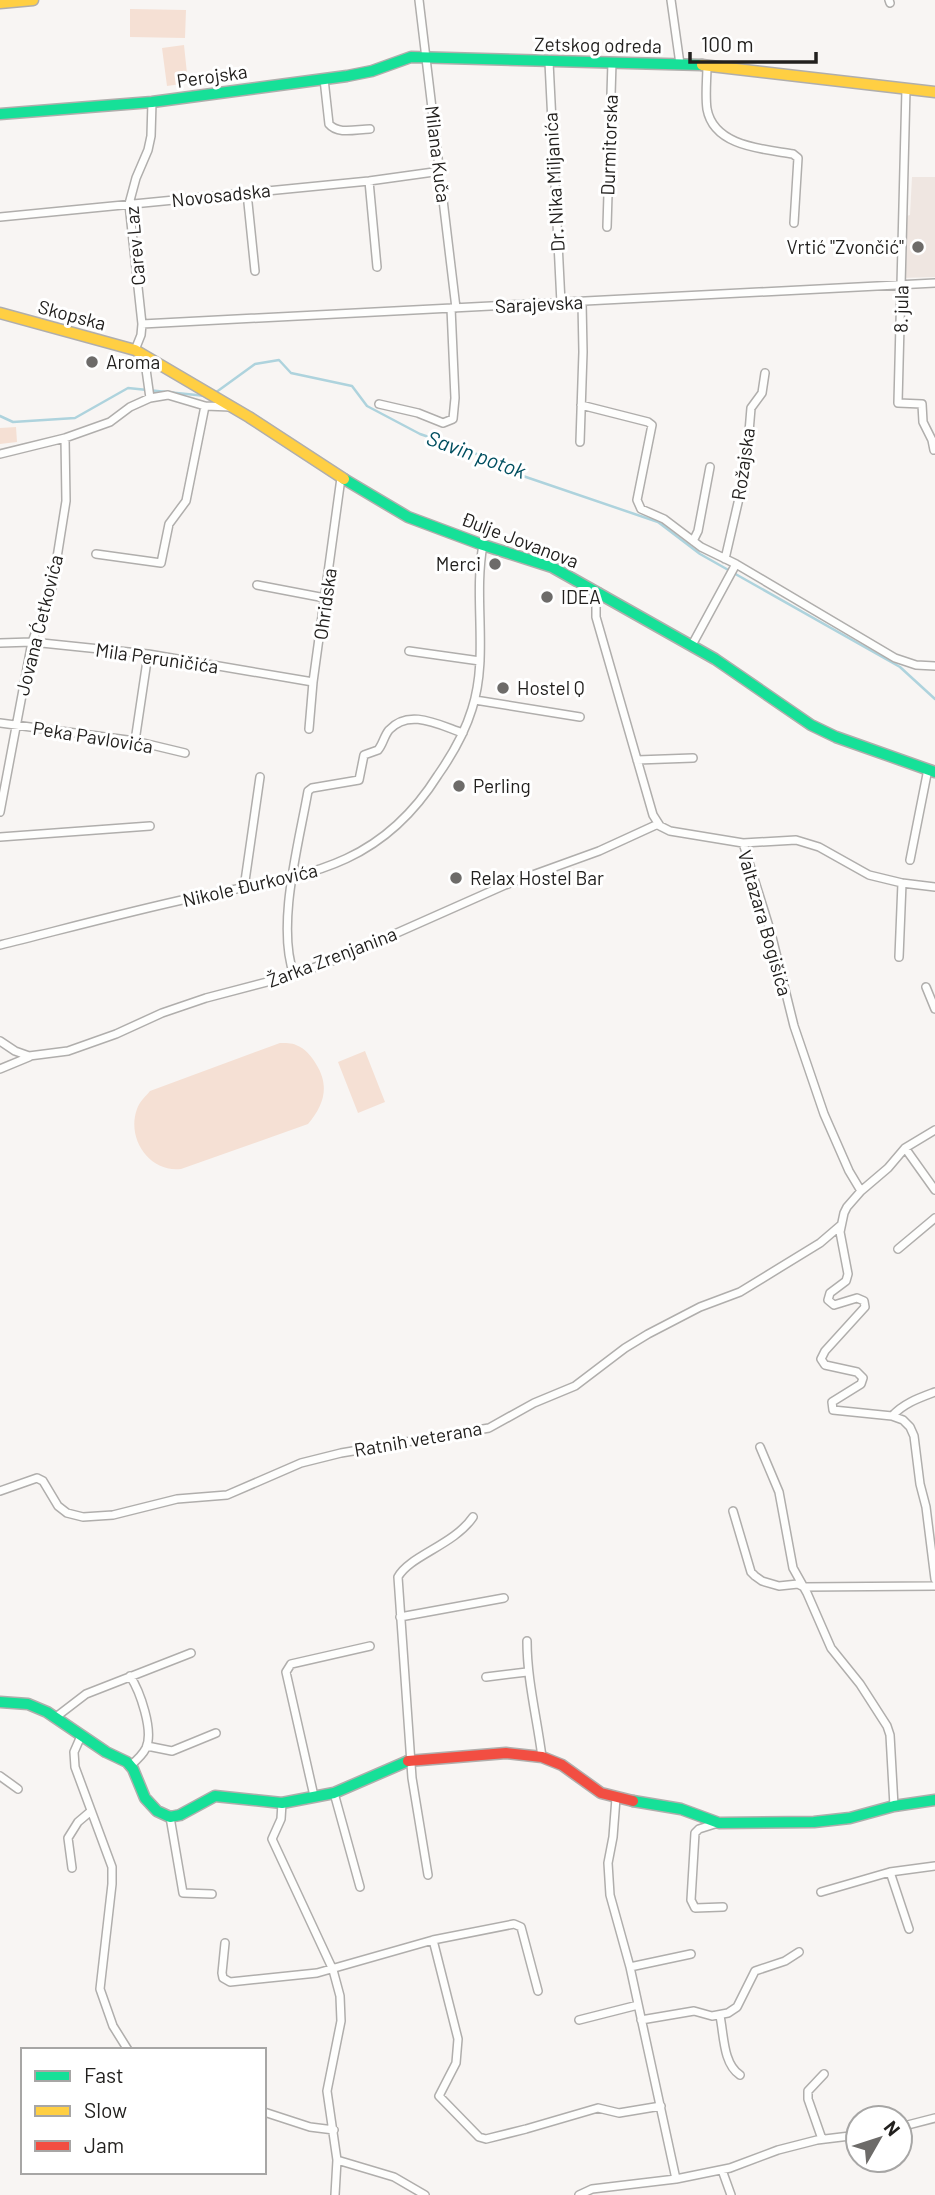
<svg xmlns="http://www.w3.org/2000/svg" width="935" height="2195" font-family="Barlow,sans-serif">
  <style>
    .built { fill: #efe6e1 }
    .green { fill: #f5e0d4 }
    .lines { fill: none; stroke-linecap: round; stroke-linejoin: round }
    .stream { stroke: #aed3dd; stroke-width: 2.5 }
    .street-casing { stroke: #b0aeac; stroke-width: 10 }
    .fast-casing { stroke: #b0aeac; stroke-width: 13 }
    .slow-casing { stroke: #b0aeac; stroke-width: 13 }
    .jam-casing { stroke: #b0aeac; stroke-width: 13 }
    .street { stroke: #fefefd; stroke-width: 7 }
    .fast { stroke: #16e098; stroke-width: 10 }
    .slow { stroke: #ffcf43; stroke-width: 10 }
    .jam { stroke: #f24e42; stroke-width: 10 }
    .poi-dot { fill: #6d6b69; stroke: #fff; stroke-width: 2.5 }
    .labels { text-anchor: middle; stroke-width: 6; stroke-linejoin: round; paint-order: stroke }
    .street-label { font-size: 19px; fill: #22201e; stroke: #fff }
    .poi-label { font-size: 19px; fill: #22201e; stroke: #fff; text-anchor: start }
    .water-label { font-size: 21px; font-style: italic; fill: #004f60; stroke: #fff }
  </style>
  <rect width="100%" height="100%" fill="#f8f5f3"/>
  <path class="built" d="M 912,177 L 935,177 L 935,277 L 901,278 L 903,217 L 910,215 Z"/>
  <path class="green" d="M 130,9 L 186,10 L 185,38 L 130,37 Z
    M 184,45 L 188,83 L 167,86 L 162,48 Z
    M 16,427 L 17,442 L 0,444 L 0,428 Z
    M 280,1043 C 285,1043 292,1043 296,1045 C 305,1048 312,1057 316,1064 C 330,1086 324,1105 308,1124 L 181,1169 C 150,1173 126,1139 137,1109 C 139,1102 146,1096 150,1091 Z
    M 365,1051 L 385,1102 L 358,1113 L 338,1062 Z"/>
  <g class="lines">
    <path class="stream" d="M 215,393 L 255,364 L 279,360 L 291,373 L 352,386 L 367,406 L 420,434 L 470,451 L 523,476 L 658,522 L 700,554 L 900,667 L 935,699
      M 0,416 L 13,422 L 75,418 L 128,388 L 206,396"/>
    <g class="street-casing">
      <path id="street" d="M 419,0 L 456,308
        M 671,0 L 680,64
        M 889,0 L 890,3
        M 549,62 L 561,303
        M 707,65 C 707,79 705,95 707,109 C 714,147 764,149 793,154 L 798,158 L 794,223
        M 324,79 L 329,124 C 338,135 357,129 370,129
        M 906,89 L 898,403 L 922,404 L 923,422 L 932,440 L 934,450
        M 369,181 L 377,267
        M 247,193 L 255,271
        M 0,217 L 369,181 L 441,171
        M 607,227 L 612,62
        M 142,324 L 935,283
        M 135,350 L 141,335 L 142,324 L 129,204 L 136,178 L 148,150 L 151,136 L 152,102
        M 144,355 L 150,398
        M 379,404 L 418,413 L 443,423 L 453,419 L 455,398 L 451,308
        M 581,405 L 648,422 L 652,425 L 637,500 L 641,509 L 664,519 L 701,547 L 736,564 L 895,658 L 916,665 L 935,666
        M 580,442 L 583,352 L 582,302
        M 0,454 L 65,438 L 110,422 L 130,407 L 150,398 L 168,395 L 205,406 L 231,407
        M 693,541 L 698,531 L 710,467
        M 96,554 L 161,563 L 169,524 L 186,501 L 205,406
        M 725,559 L 746,468 L 751,408 L 762,393 L 765,373
        M 257,585 L 325,598
        M 599,592 L 596,600 L 596,617 L 653,815 L 660,826 L 670,831 L 743,843 L 796,840 L 819,847 L 869,875 L 902,883 L 935,887
        M 0,643 L 32,642 L 148,654 L 313,682
        M 692,645 L 736,564
        M 409,651 L 480,661
        M 475,700 L 580,717
        M 0,723 L 135,741 L 185,753
        M 309,729 L 313,682 L 341,478
        M 135,741 L 148,654
        M 637,760 L 693,758
        M 0,812 L 32,642 L 52,589 L 66,501 L 65,438
        M 0,837 L 150,826
        M 743,843 L 771,933 L 794,1026 L 824,1114 L 849,1171 L 861,1191
        M 910,860 L 928,769
        M 244,888 L 260,777
        M 0,945 C 64,929 127,912 191,898 C 295,876 376,874 438,775 C 452,755 465,732 472,709 C 489,656 473,599 483,545
        M 899,957 L 902,883
        M 294,975 C 276,925 299,843 308,791 L 312,788 L 359,780 L 364,755 L 378,750 C 383,744 384,736 389,730 C 409,708 439,725 463,733
        M 926,987 L 935,1009
        M 0,1041 L 15,1051 L 29,1056 L 68,1051 L 116,1034 L 162,1013 L 206,998 L 294,975 L 345,956 L 505,885 L 599,851 L 658,824
        M 0,1069 L 29,1057
        M 935,1130 L 905,1148 L 888,1168 L 861,1191 L 847,1207 L 844,1213 L 840,1232 L 848,1274 L 846,1281 L 830,1293 L 828,1300 L 834,1305 L 857,1298 L 864,1301 L 865,1307 L 825,1351 L 821,1359 L 825,1365 L 857,1372 L 863,1378 L 861,1384 L 832,1402 L 833,1410 L 892,1416 L 903,1420 L 910,1427 L 914,1436 L 920,1484 L 926,1507 L 935,1579
        M 905,1148 L 935,1190
        M 898,1249 L 935,1218
        M 892,1416 C 904,1403 919,1398 935,1392
        M 760,1447 L 779,1492 L 793,1568 L 807,1593 L 831,1648 L 860,1684 L 887,1726 L 890,1735 L 894,1806
        M 0,1491 L 37,1478 L 43,1481 L 58,1506 L 67,1513 L 83,1517 L 113,1515 L 177,1499 L 227,1495 L 301,1463 L 341,1453 L 489,1428 L 534,1403 L 575,1386 L 625,1348 L 648,1334 L 700,1307 L 740,1292 L 820,1243 L 841,1225
        M 733,1511 L 751,1572 L 755,1576 L 762,1581 L 779,1586 L 798,1584 L 804,1587 L 935,1586
        M 400,1617 L 504,1598
        M 527,1641 C 527,1680 537,1718 542,1757
        M 130,1676 C 140,1691 154,1731 146,1748 C 143,1754 137,1760 131,1765
        M 486,1677 L 527,1672
        M 56,1717 L 86,1694 L 191,1653
        M 81,1736 L 74,1752 L 75,1767 L 112,1867 L 112,1884 L 100,1989 L 113,2026 L 128,2050
        M 147,1746 L 172,1751 L 216,1733
        M 0,1776 L 18,1789
        M 334,1793 L 360,1887
        M 314,1796 L 286,1672 L 291,1664 L 370,1646
        M 616,1798 L 613,1837 L 608,1863 L 610,1895 L 630,1967 L 676,2179
        M 282,1803 L 281,1819 L 272,1839 L 333,1970 L 340,1996 L 341,2021 L 327,2091 L 337,2160 L 335,2195
        M 170,1817 L 183,1893 L 212,1894
        M 718,1823 L 699,1829 L 695,1833 L 691,1900 L 695,1908 L 723,1907
        M 72,1868 L 68,1838 L 78,1822 L 91,1811
        M 428,1875 L 412,1778 L 398,1577 C 409,1556 454,1545 473,1517
        M 821,1892 L 890,1872
        M 909,1929 L 890,1872 L 935,1866
        M 433,1940 L 458,2039 L 456,2063 L 439,2096 L 479,2137 L 486,2139 L 526,2129 L 598,2108 L 619,2113 L 661,2106
        M 225,1943 L 222,1973 L 223,1978 L 230,1982 L 317,1973 L 433,1940 L 514,1924 L 521,1927 L 538,1991
        M 630,1967 L 691,1954
        M 720,2016 C 724,2035 723,2064 740,2075
        M 579,2020 L 638,2005
        M 641,2020 L 694,2011 L 712,2016 L 728,2013 L 737,2007 L 755,1971 L 785,1961 L 799,1952
        M 264,2112 L 310,2127 L 334,2130
        M 900,2127 L 935,2118
        M 822,2139 L 808,2099 L 808,2091 L 824,2074
        M 337,2160 L 394,2177 L 425,2195
        M 722,2170 L 731,2195
        M 579,2195 L 592,2189 L 676,2179 L 730,2168 L 778,2150 L 817,2140 L 858,2135"/>
    </g>
    <g class="fast-casing">
      <path id="fast" d="M 0,114 L 152,102 L 347,76 L 372,71 L 411,57 L 702,65
        M 344,479 L 408,517 L 483,545 L 552,567 L 715,659 L 811,725 L 836,737 L 935,772
        M 0,1702 L 28,1704 L 47,1712 L 106,1752 L 127,1762 L 133,1769 L 145,1798 L 157,1811 L 170,1817 L 180,1815 L 215,1796 L 282,1803 L 334,1793 L 408,1761
        M 633,1801 L 681,1809 L 719,1823 L 814,1822 L 850,1818 L 894,1806 L 935,1800"/>
    </g>
    <g class="slow-casing">
      <path id="slow" d="M 0,3 L 33,0
        M 702,65 L 935,92
        M 0,313 L 135,350 L 249,417 L 344,479"/>
    </g>
    <g class="jam-casing">
      <path id="jam" d="M 408,1761 L 506,1753 L 542,1757 L 562,1765 L 601,1793 L 633,1801"/>
    </g>
    <use href="#street" class="street"/>
    <use href="#fast" class="fast"/>
    <use href="#slow" class="slow"/>
    <use href="#jam" class="jam"/>
  </g>
  <g class="poi-dot">
    <circle cx="918" cy="247" r="7"/>
    <circle cx="92" cy="362" r="7"/>
    <circle cx="495" cy="564" r="7"/>
    <circle cx="547" cy="597" r="7"/>
    <circle cx="503" cy="688" r="7"/>
    <circle cx="459" cy="786" r="7"/>
    <circle cx="456" cy="878" r="7"/>
  </g>
  <g class="labels">
    <g class="street-label">
      <text transform="translate(598 45) rotate(1)" y="7">Zetskog odreda</text>
      <text transform="translate(212 76) rotate(-8)" y="7">Perojska</text>
      <text transform="translate(609 145) rotate(-88)" y="7">Durmitorska</text>
      <text transform="translate(438 154) rotate(83)" y="7">Milana Kuča</text>
      <text transform="translate(554 182) rotate(-93)" y="7">Dr. Nika Miljanića</text>
      <text transform="translate(221 195) rotate(-6)" y="7">Novosadska</text>
      <text transform="translate(135 246) rotate(-95)" y="7">Carev Laz</text>
      <text transform="translate(539 304) rotate(-3)" y="7">Sarajevska</text>
      <text transform="translate(901 309) rotate(-89)" y="7">8. jula</text>
      <text transform="translate(72 315) rotate(15)" y="7">Skopska</text>
      <text transform="translate(743 464) rotate(-82)" y="7">Rožajska</text>
      <text transform="translate(520 540) rotate(21)" y="7">Đulje Jovanova</text>
      <text transform="translate(325 604) rotate(-82)" y="7">Ohridska</text>
      <text transform="translate(39 625) rotate(-76)" y="7">Jovana Ćetkovića</text>
      <text transform="translate(157 658) rotate(8)" y="7">Mila Peruničića</text>
      <text transform="translate(93 737) rotate(9)" y="7">Peka Pavlovića</text>
      <text transform="translate(250 885) rotate(-13)" y="7">Nikole Đurkovića</text>
      <text transform="translate(765 923) rotate(74)" y="7">Valtazara Bogišića</text>
      <text transform="translate(332 957) rotate(-21)" y="7">Žarka Zrenjanina</text>
      <text transform="translate(418 1439) rotate(-10)" y="7">Ratnih veterana</text>
    </g>
    <g class="poi-label">
      <text x="904" y="254" text-anchor="end">Vrtić "Zvončić"</text>
      <text x="106" y="369">Aroma</text>
      <text x="481" y="571" text-anchor="end">Merci</text>
      <text x="561" y="604">IDEA</text>
      <text x="517" y="695">Hostel Q</text>
      <text x="473" y="793">Perling</text>
      <text x="470" y="885">Relax Hostel Bar</text>
    </g>
    <g class="water-label">
      <text transform="translate(476 455) rotate(20)" y="7">Savin potok</text>
    </g>
  </g>
  <rect x="21" y="2048" width="245" height="126" fill="#ffffff" stroke="#a7a6a5" stroke-width="2"/>
  <rect x="35" y="2071" width="35" height="10" fill="#16e098" stroke="#a7a6a5" stroke-width="2"/>
  <text x="84" y="2083" font-size="21" fill="#22201e">Fast</text>
  <rect x="35" y="2106" width="35" height="10" fill="#ffcf43" stroke="#a7a6a5" stroke-width="2"/>
  <text x="84" y="2118" font-size="21" fill="#22201e">Slow</text>
  <rect x="35" y="2141" width="35" height="10" fill="#f24e42" stroke="#a7a6a5" stroke-width="2"/>
  <text x="84" y="2153" font-size="21" fill="#22201e">Jam</text>
  <g transform="translate(879 2139) rotate(51)"><circle r="33" fill="#ffffff" stroke="#a7a6a5" stroke-width="2"/>
  <path d="M0-5L12 26L0 18L-12 26Z" fill="#6d6b69"/>
  <text y="-10" font-size="19" font-weight="bold" text-anchor="middle" fill="#22201e">N</text>
  </g>
  <path d="M690 52v10h126v-10" fill="none" stroke="#22201e" stroke-width="3.5"/>
  <text x="701" y="52" font-size="21" fill="#22201e" stroke="#ffffff" stroke-width="5" paint-order="stroke">100 m</text>
</svg>
